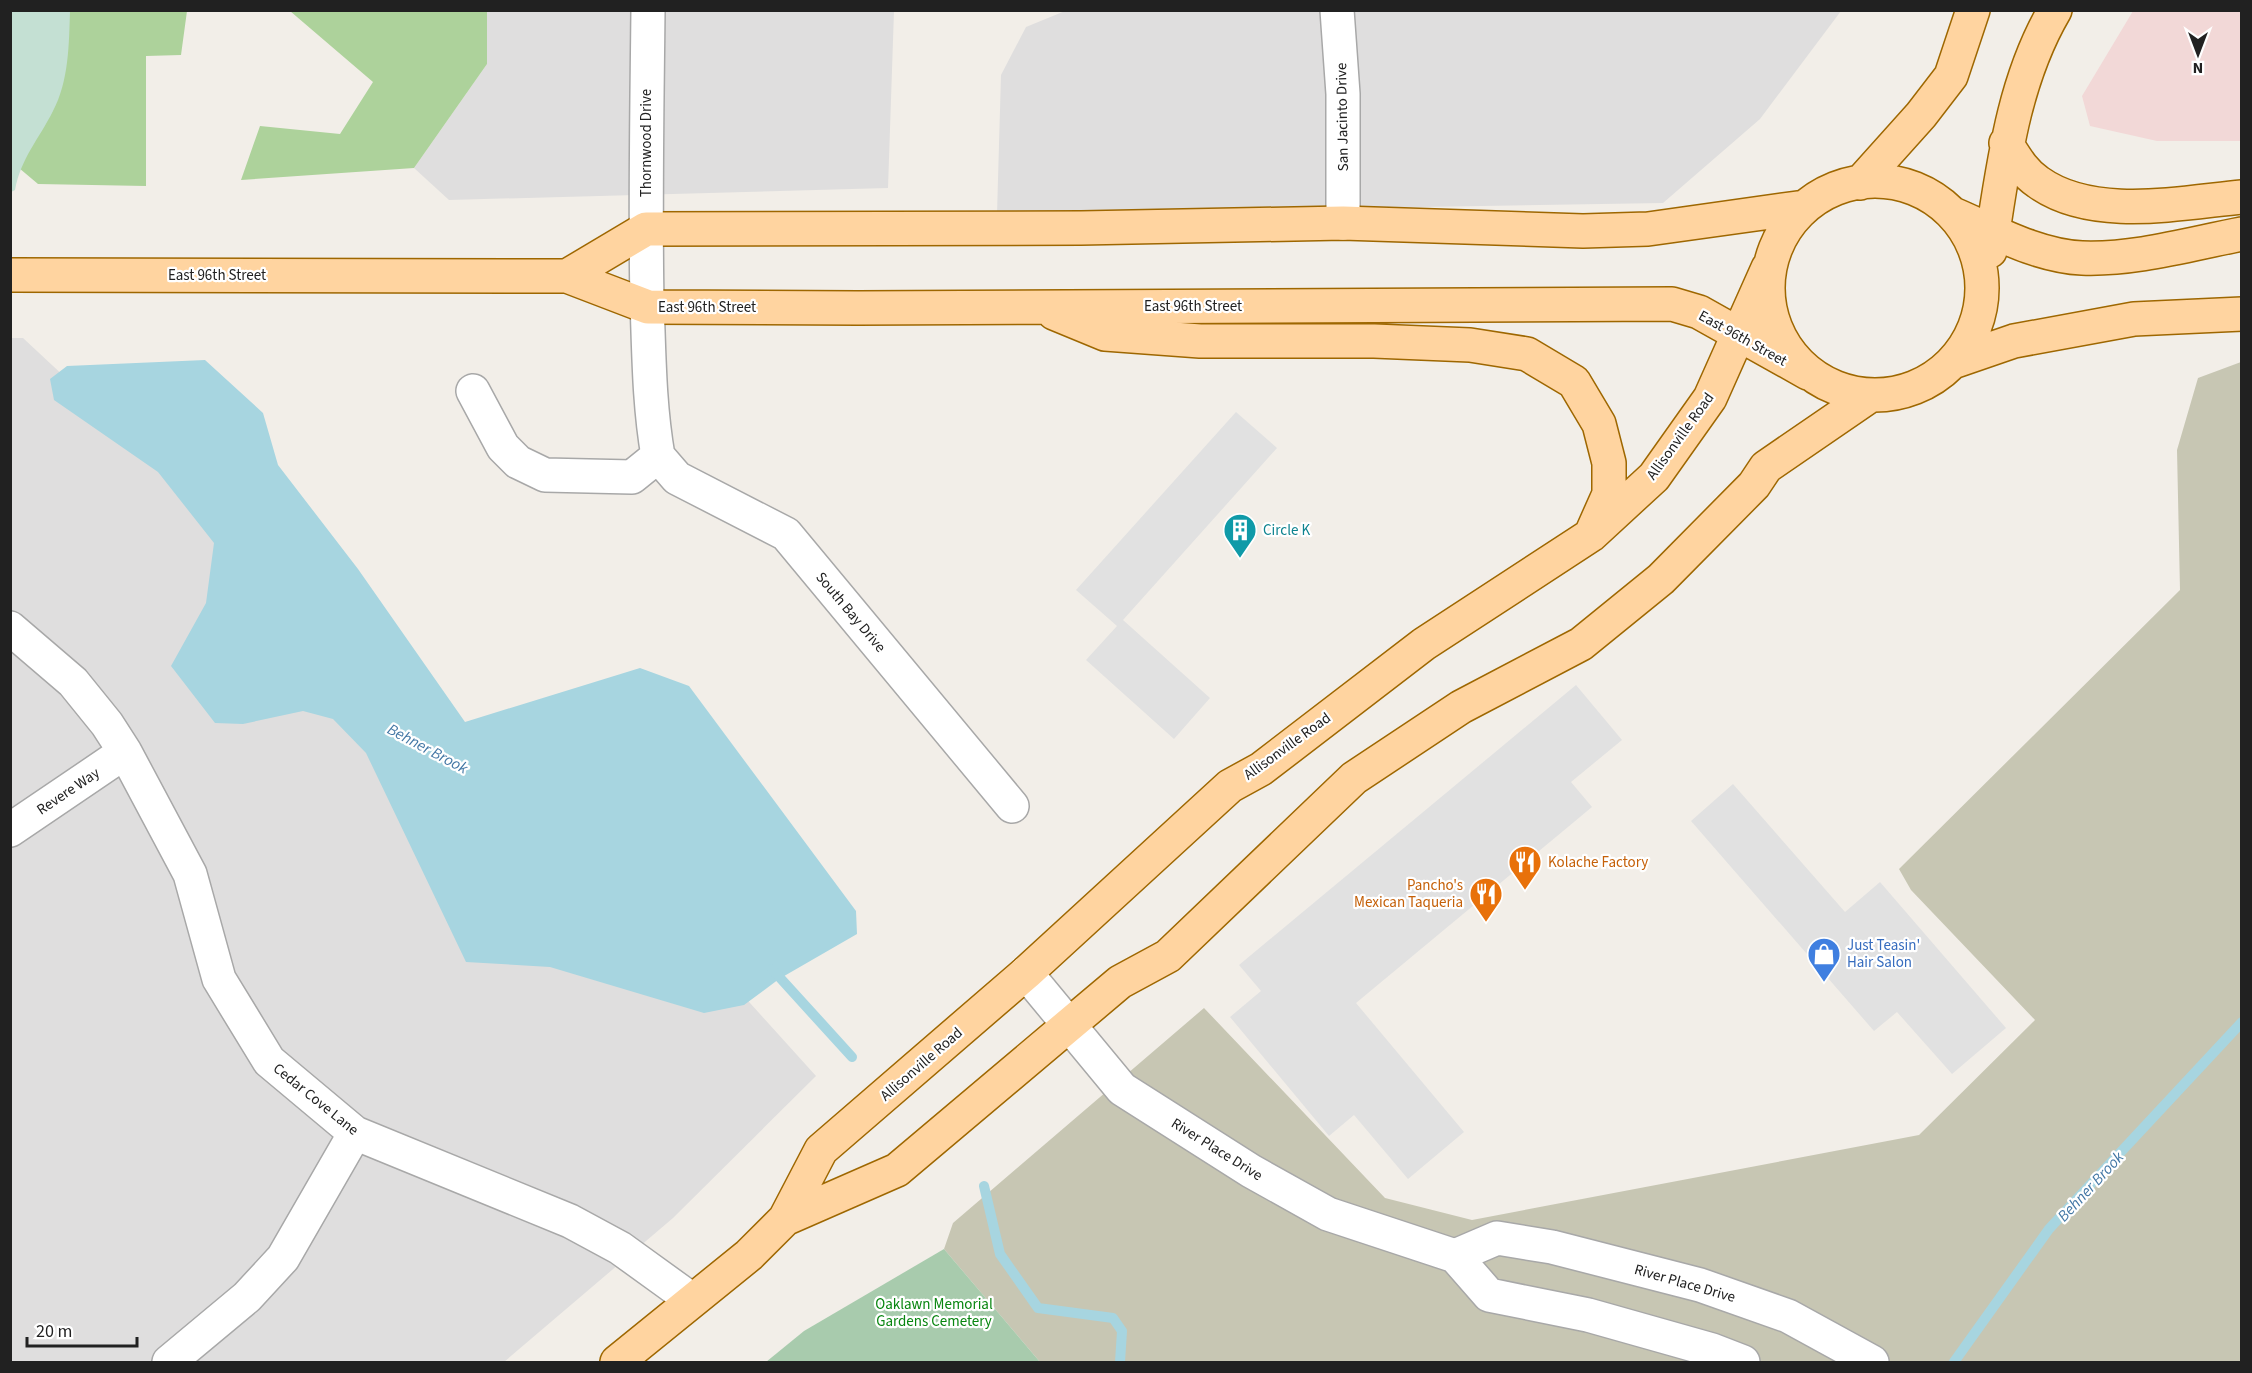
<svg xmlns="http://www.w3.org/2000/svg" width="2252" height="1373" font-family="'Source Sans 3',sans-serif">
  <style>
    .residential { fill: #dfdede }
    .commercial { fill: #f2d8d7 }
    .construction { fill: #c7c6b3 }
    .forest { fill: #add29b }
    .wetland { fill: #c4e0d3 }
    .cemetery { fill: #a8cbad }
    .parking { fill: #e1e1e1 }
    .water { fill: #a7d5e0 }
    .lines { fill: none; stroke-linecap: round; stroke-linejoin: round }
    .stream { stroke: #a7d5e0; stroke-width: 10 }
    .street-casing { stroke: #a8a8a8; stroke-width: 36 }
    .primary-casing { stroke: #9e6700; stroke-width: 36 }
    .street { stroke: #fff; stroke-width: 33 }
    .primary { stroke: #ffd4a0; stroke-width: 33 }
    .labels { text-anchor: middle; stroke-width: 4.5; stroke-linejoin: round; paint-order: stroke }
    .street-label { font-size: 15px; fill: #212121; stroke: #fff }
    .culture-label { font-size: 15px; fill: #0d838f; stroke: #fff; text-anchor: start }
    .food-label { font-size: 15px; fill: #c56008; stroke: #fff; text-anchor: start }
    .shop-label { font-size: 15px; fill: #366cbe; stroke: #fff; text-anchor: start }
    .park-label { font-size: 15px; fill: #088610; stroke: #fff }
    .water-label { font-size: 16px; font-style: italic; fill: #4377a5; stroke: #fff }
  </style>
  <rect width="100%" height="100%" fill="#f2eee8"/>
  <path class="residential" d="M 487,11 L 894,11 L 888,188 L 449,200 L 414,168 L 487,64 Z
    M 1065,11 L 1841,11 L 1760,119 L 1663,203 L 997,214 L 1001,75 L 1026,27 Z
    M 10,338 L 23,338 L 303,599 L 637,878 L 816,1076 L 673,1218 L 504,1362 L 11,1362 Z"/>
  <path class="commercial" d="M 2133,11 L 2241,11 L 2241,141 L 2157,141 L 2090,126 L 2082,96 Z"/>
  <path class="construction" d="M 2241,362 L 2241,1362 L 1040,1362 L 944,1249 L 953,1223 L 1204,1008 L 1385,1198 L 1472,1220 L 1919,1135 L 2035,1020 L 1911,890 L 1899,869 L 2180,590 L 2177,450 L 2198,378 Z"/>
  <path class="forest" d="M 11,11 L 187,11 L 181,55 L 146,56 L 146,186 L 38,184 L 19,168 L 11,169 Z
    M 290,11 L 487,11 L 487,64 L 414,168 L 241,180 L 260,126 L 340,134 L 373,82 Z"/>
  <path class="wetland" d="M 10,11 L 70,11 C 69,43 69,81 53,111 C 39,139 21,158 15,190 L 11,192 Z"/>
  <path class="cemetery" d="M 944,1249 L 1040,1362 L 766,1362 L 804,1331 Z"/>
  <path class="parking" d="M 1236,412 L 1277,448 L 1123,620 L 1210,698 L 1174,739 L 1086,660 L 1117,626 L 1076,590 Z
    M 1576,685 L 1622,740 L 1571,782 L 1592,807 L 1356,1003 L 1464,1132 L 1408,1179 L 1354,1115 L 1329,1136 L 1230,1017 L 1261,991 L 1239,965 Z
    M 1733,784 L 1845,912 L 1880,882 L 2006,1028 L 1952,1074 L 1897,1012 L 1874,1031 L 1691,821 Z"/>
  <path class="water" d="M 205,360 L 263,413 L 278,465 L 358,569 L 465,722 L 640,668 L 689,686 L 856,911 L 857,934 L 779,979 L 744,1005 L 704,1013 L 550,967 L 466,962 L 366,753 L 333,719 L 303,711 L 243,724 L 215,723 L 171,666 L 206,603 L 214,543 L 158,472 L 54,400 L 50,379 L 67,366 Z"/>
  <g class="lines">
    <path class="stream" d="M 772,969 L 852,1057
      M 984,1186 L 1000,1254 L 1038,1308 L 1113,1318 L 1122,1331 L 1120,1362
      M 1954,1362 L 2049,1229 L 2242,1022"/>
    <g class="street-casing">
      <path id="street" d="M 648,10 C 647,108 645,205 647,302 C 649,354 649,404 658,456
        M 1337,10 L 1343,94 L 1343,223
        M 473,391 L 503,447 L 518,462 L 545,475 L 632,477 L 658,456 L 677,478 L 786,534 L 1012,806
        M 10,628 L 73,682 L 107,724 L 125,752 L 190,874 L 219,979 L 269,1061 L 355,1133 L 570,1221 L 620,1248 L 692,1300
        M 10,830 L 125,752
        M 1026,973 L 1122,1089 L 1251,1171 L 1328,1214 L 1455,1256 L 1489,1295 L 1588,1315 L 1712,1350 L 1743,1362
        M 1455,1256 L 1497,1238 L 1552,1247 L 1700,1285 L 1788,1316 L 1872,1362
        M 169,1362 L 247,1297 L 283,1258 L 355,1133"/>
    </g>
    <g class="primary-casing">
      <path id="primary" d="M 2006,143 C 2015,157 2023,172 2038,182 C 2092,221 2179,203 2242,197
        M1768 288a107 107 0 1 1 214 0a107 107 0 1 1-214 0Z
        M 1860,183 L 1921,115 L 1951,76 L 1973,10
        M 1953,214 C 1993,231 2037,256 2082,258 C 2135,260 2190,244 2242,234
        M 1990,251 C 2003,169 2012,83 2055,10
        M 10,275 L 567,276 L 648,307 L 858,308 L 1672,304 L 1699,312 L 1808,373
        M 567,276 L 646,229 L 1081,228 L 1343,223 L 1583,231 L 1648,229 L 1805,207
        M 1054,313 L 1105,334 L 1200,341 L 1374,341 L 1470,345 L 1527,354 L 1574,382 L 1599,424 L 1609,463 L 1609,494 L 1593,530
        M 1953,362 L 2014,341 L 2134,319 L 2242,314
        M 785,1219 L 897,1170 L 1120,982 L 1168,956 L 1354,778 L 1461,707 L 1581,644 L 1661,579 L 1754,485 L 1766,467 L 1871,395
        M 617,1362 L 749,1255 L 785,1219 L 821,1150 L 1026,973 L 1230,786 L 1261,769 L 1424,644 L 1591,535 L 1654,477 L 1710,398 L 1768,268"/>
    </g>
    <use href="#street" class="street"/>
    <use href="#primary" class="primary"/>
  </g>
  <defs>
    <g id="building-pin" transform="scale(1.725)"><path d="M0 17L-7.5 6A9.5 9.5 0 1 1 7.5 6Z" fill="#0f9aa8" stroke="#fff"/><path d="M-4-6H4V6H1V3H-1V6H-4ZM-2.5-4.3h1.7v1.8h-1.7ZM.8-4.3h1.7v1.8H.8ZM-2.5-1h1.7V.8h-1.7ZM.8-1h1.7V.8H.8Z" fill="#fff"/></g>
    <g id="restaurant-pin" transform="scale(1.725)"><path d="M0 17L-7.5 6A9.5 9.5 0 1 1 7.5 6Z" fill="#e8710a" stroke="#fff"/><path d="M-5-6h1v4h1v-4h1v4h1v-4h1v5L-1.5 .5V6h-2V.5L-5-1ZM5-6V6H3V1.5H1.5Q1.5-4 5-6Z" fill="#fff"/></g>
    <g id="shop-pin" transform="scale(1.725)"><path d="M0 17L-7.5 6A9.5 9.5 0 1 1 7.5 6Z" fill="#3f7fe0" stroke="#fff"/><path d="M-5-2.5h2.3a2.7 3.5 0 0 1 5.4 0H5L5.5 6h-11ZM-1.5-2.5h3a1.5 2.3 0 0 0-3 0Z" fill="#fff"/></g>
  </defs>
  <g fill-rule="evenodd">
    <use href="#building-pin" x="1240" y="530"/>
    <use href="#restaurant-pin" x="1525" y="862"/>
    <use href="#restaurant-pin" x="1486" y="894"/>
    <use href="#shop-pin" x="1824" y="954"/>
  </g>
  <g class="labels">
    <g class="street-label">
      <text transform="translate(1342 117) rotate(-91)" y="5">San Jacinto Drive</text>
      <text transform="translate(646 143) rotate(-90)" y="5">Thornwood Drive</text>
      <text x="217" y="280">East 96th Street</text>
      <text x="1193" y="311">East 96th Street</text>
      <text x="707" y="312">East 96th Street</text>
      <text transform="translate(1743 338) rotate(29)" y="5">East 96th Street</text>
      <text transform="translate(1680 436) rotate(-54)" y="5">Allisonville Road</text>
      <text transform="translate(851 612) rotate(50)" y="5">South Bay Drive</text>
      <text transform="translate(1287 746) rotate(-36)" y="5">Allisonville Road</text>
      <text transform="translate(68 791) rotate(-34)" y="5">Revere Way</text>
      <text transform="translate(921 1064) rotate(-41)" y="5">Allisonville Road</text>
      <text transform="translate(316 1099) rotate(39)" y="5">Cedar Cove Lane</text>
      <text transform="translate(1217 1149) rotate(32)" y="5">River Place Drive</text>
      <text transform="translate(1685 1283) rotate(16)" y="5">River Place Drive</text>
    </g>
    <g class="culture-label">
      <text x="1263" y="535">Circle K</text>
    </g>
    <g class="food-label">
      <text x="1548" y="867">Kolache Factory</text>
      <text x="1463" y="890" text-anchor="end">Pancho's<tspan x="1463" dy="17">Mexican Taqueria</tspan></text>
    </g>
    <g class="shop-label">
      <text x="1847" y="950">Just Teasin'<tspan x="1847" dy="17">Hair Salon</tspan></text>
    </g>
    <g class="park-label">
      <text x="934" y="1309">Oaklawn Memorial<tspan x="934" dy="17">Gardens Cemetery</tspan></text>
    </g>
    <g class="water-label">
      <text transform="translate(428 748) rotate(28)" y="6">Behner Brook</text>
      <text transform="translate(2090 1186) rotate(-47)" y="6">Behner Brook</text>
    </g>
  </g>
  <rect width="2252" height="1373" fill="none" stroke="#212121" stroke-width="24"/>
  <g transform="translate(2198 54) rotate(180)" stroke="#ffffff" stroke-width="4.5" paint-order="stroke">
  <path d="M0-4.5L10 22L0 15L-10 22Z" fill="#212121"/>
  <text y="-9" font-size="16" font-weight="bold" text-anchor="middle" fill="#212121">N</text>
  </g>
  <path d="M27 1337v9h110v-9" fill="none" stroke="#212121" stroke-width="3"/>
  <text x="36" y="1337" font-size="18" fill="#212121" stroke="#ffffff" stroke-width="4.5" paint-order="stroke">20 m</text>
</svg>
